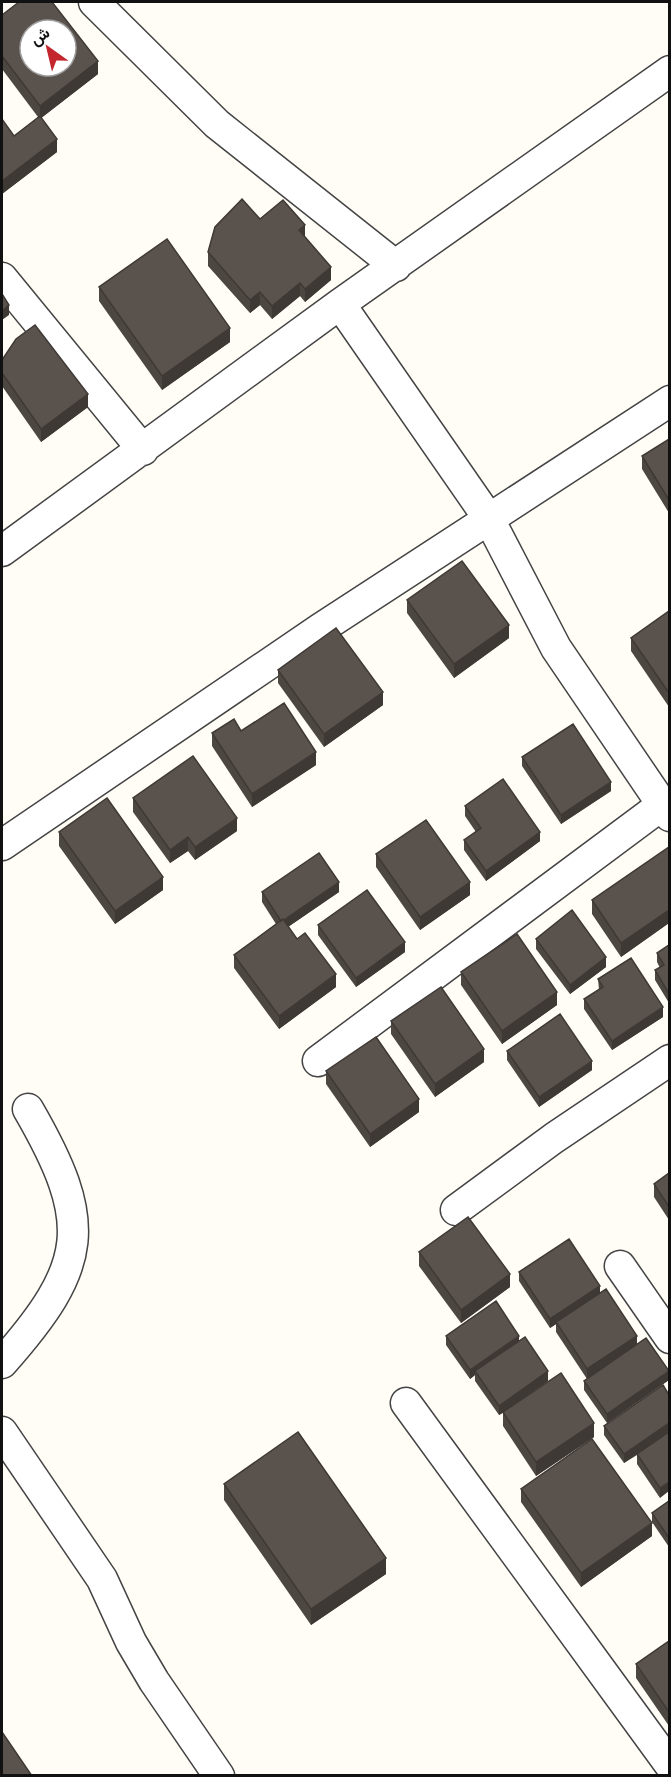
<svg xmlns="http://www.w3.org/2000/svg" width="671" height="1777" font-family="'Source Serif 4',Vazirmatn,serif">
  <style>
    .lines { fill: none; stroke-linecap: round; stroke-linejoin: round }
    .minor-casing { stroke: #444; stroke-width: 33 }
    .minor { stroke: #fff; stroke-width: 30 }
    .wall { fill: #4d4742 }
    .shaded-wall { fill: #3f3936 }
    .building { fill: #5a524d; stroke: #3f3936; stroke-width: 1.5; fill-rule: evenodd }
  </style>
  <rect width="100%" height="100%" fill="#fffdf5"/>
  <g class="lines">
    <g class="minor-casing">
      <path id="minor" d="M 94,2 L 217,124 L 396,266
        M 2,278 L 143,450
        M 340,304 L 489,519 L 556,648 L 670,816
        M 2,551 L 340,304 L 670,71
        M 2,845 L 320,629 L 670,401
        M 318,1061 L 662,805
        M 456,1210 L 554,1138 L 670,1060
        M 620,1266 L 670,1338
        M 2,1363 C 89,1265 94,1223 28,1109
        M 406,1403 L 670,1765
        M 2,1432 L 102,1579 L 131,1642 L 154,1681 L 219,1776"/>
    </g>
    <use href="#minor" class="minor"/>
  </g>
  <path class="wall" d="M 2,15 L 98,74 L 41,118 L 57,152 L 2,194 L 2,119 L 14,136 L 38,117 L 2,69 Z
    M 260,219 L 305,237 L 331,280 L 305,302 L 300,296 L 272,319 L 260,305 L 250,313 L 208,266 L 208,252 Z
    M 99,287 L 230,342 L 162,390 L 99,301 Z
    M 2,360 L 88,407 L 41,442 L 2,386 Z
    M 669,439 L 669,513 L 642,469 L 642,456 Z
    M 407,600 L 509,638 L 454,678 L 407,613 Z
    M 669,611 L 669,707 L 631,651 L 631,638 Z
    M 278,670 L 383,705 L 324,747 L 278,683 Z
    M 241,731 L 316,765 L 252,807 L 212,746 L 212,733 Z
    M 522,757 L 611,791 L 561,824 L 522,766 Z
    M 133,798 L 237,831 L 195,860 L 188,851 L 170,863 L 133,812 Z
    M 465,806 L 540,841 L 486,881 L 464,850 L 464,840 L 476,832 L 465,816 Z
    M 59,832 L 163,890 L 115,924 L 59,846 Z
    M 669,847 L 669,923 L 621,957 L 592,914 L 592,900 Z
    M 376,854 L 470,895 L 420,930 L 376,867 Z
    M 262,892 L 339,892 L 288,927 L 336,987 L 279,1029 L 234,968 L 234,955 L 276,924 L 262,902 Z
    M 318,925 L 405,952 L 356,987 L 318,935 Z
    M 536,939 L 606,967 L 570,994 L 536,949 Z
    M 669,945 L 669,1003 L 655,980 L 655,970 L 660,968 L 657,962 L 657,953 Z
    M 461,972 L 557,1005 L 502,1044 L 461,985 Z
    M 598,979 L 663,1017 L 612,1050 L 584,1009 L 584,999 L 599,990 Z
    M 391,1021 L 484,1062 L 435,1097 L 391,1034 Z
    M 507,1051 L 592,1070 L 539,1107 L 507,1060 Z
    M 326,1071 L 419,1112 L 370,1147 L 326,1084 Z
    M 669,1173 L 669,1220 L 654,1197 L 654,1184 Z
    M 419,1252 L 510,1287 L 461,1323 L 419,1266 Z
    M 519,1272 L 600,1294 L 637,1344 L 669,1380 L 607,1423 L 584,1390 L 584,1381 L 587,1379 L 556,1332 L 556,1324 L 550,1328 L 519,1281 Z
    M 446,1336 L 519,1341 L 548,1381 L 515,1404 L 594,1437 L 536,1476 L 503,1426 L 503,1413 L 499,1415 L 475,1381 L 475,1375 L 470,1379 L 446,1345 Z
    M 663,1385 L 660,1498 L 637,1464 L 637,1455 L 624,1463 L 604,1435 L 604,1426 Z
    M 224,1484 L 386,1574 L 311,1625 L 224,1500 Z
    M 521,1489 L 652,1536 L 581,1587 L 521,1502 Z
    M 669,1501 L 669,1547 L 652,1522 L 652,1513 Z
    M 669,1641 L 669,1726 L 636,1678 L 636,1664 Z"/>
  <path class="shaded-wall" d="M 98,61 L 98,74 L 40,119 L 40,106 Z
    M 57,139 L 57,152 L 2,194 L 2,181 Z
    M 305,225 L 305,238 L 299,230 Z
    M 331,267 L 331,280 L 305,302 L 305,289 Z
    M 300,283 L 300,296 L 272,319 L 272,306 Z
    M 260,292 L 260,305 L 250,313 L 250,300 Z
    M 9,305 L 9,315 L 2,320 L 2,311 Z
    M 230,328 L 230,342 L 162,390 L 162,376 Z
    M 88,394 L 88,407 L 41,442 L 41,429 Z
    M 509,625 L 509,638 L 454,678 L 454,664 Z
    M 383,692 L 383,705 L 324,747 L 324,734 Z
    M 316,752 L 316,765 L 252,807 L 252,794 Z
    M 611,782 L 611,791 L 561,824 L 561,815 Z
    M 237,818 L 237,831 L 195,860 L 195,847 Z
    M 540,832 L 540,841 L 486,881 L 486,871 Z
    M 188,837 L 188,851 L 170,863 L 170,850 Z
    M 163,877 L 163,890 L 115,924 L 115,911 Z
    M 339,882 L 339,892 L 282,931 L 282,922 Z
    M 470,882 L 470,895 L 420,930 L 420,917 Z
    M 669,910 L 669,923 L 621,957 L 621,943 Z
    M 405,942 L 405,952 L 356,987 L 356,978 Z
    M 606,957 L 606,967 L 570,994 L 570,985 Z
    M 336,974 L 336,987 L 279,1029 L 279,1016 Z
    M 557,992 L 557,1005 L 502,1044 L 502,1031 Z
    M 663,1007 L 663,1017 L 612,1050 L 612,1041 Z
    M 484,1049 L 484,1062 L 435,1097 L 435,1084 Z
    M 592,1061 L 592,1070 L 539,1107 L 539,1097 Z
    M 419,1099 L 419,1112 L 370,1147 L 370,1134 Z
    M 510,1274 L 510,1287 L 461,1323 L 461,1310 Z
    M 600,1286 L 600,1296 L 550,1328 L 550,1319 Z
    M 519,1336 L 519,1345 L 475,1371 L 475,1375 L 470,1379 L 470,1370 Z
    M 637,1336 L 637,1346 L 587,1379 L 587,1369 Z
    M 548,1371 L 548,1381 L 499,1415 L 499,1406 Z
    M 669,1371 L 669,1380 L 607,1423 L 607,1414 Z
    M 594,1423 L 594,1437 L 536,1476 L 536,1462 Z
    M 669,1423 L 669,1432 L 624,1463 L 624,1454 Z
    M 669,1482 L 669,1491 L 660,1498 L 660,1488 Z
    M 652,1523 L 652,1536 L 581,1587 L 581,1573 Z
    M 386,1558 L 386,1574 L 311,1625 L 311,1609 Z"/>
  <path class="building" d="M 19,2 L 52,2 L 98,61 L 40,106 L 2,56 L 2,15 ZM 30,30 L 66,30 L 66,66 L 30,66 Z
    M 40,116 L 57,139 L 2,181 L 2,119 L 14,136 Z
    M 242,199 L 260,219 L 283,200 L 305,225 L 299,230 L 331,267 L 305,289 L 300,283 L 272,306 L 260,292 L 250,300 L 208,252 L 215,227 Z
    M 167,239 L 230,328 L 162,376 L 99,287 Z
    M 2,294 L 9,305 L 2,311 Z
    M 35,325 L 88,394 L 41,429 L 2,373 L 2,360 L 16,339 Z
    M 669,439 L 669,500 L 642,456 Z
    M 462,561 L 509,625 L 454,664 L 407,600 Z
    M 669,611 L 669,693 L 631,638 Z
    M 336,628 L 383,692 L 324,734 L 278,670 Z
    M 284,703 L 316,752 L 252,794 L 212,733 L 234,719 L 241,731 Z
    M 573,724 L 611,782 L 561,815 L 522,757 Z
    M 193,756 L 237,818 L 195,847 L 188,837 L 170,850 L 133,798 Z
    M 503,779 L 540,832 L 486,871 L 464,840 L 481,828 L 465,806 Z
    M 107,798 L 163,877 L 115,911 L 59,832 Z
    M 426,820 L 470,882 L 420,917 L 376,854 Z
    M 669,847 L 669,910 L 621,943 L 592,900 Z
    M 319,853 L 339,882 L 284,920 L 283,919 L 281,921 L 262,892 Z
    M 367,890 L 405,942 L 356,978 L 318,925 Z
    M 572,910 L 606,957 L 570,985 L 536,939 Z
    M 283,919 L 297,939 L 305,933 L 336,974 L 279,1016 L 234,955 Z
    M 517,934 L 557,992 L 502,1031 L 461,972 Z
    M 669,945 L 669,994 L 655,970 L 664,965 L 657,953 Z
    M 631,958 L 663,1007 L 612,1041 L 584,999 L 603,987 L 598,979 Z
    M 441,987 L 484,1049 L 435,1084 L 391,1021 Z
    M 560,1014 L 592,1061 L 539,1097 L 507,1051 Z
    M 376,1037 L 419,1099 L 370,1134 L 326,1071 Z
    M 669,1173 L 669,1207 L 654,1184 Z
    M 468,1217 L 510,1274 L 461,1310 L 419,1252 Z
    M 569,1239 L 600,1286 L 550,1319 L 519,1272 Z
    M 606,1289 L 637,1336 L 587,1369 L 556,1322 Z
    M 496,1301 L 519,1336 L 470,1370 L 446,1336 Z
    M 525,1337 L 548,1371 L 499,1406 L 475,1371 Z
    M 646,1338 L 669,1371 L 607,1414 L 584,1381 Z
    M 561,1373 L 594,1423 L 536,1462 L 503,1412 Z
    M 663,1385 L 669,1395 L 669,1423 L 624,1454 L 604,1426 Z
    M 298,1432 L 386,1558 L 311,1609 L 224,1484 Z
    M 669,1432 L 669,1482 L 660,1488 L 637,1454 Z
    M 592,1439 L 652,1523 L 581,1573 L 521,1489 Z
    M 669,1501 L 669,1538 L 652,1513 Z
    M 669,1641 L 669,1712 L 636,1664 Z
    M 2,1732 L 32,1776 L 2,1776 Z"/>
  <rect width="671" height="1777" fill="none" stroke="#111111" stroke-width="6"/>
  <g transform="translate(48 48) rotate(326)"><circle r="28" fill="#ffffff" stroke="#a0a0a0" stroke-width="1.5"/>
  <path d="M0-4.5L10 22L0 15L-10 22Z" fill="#c4262e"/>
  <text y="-9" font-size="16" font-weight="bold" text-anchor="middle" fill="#111111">ش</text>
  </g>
</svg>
